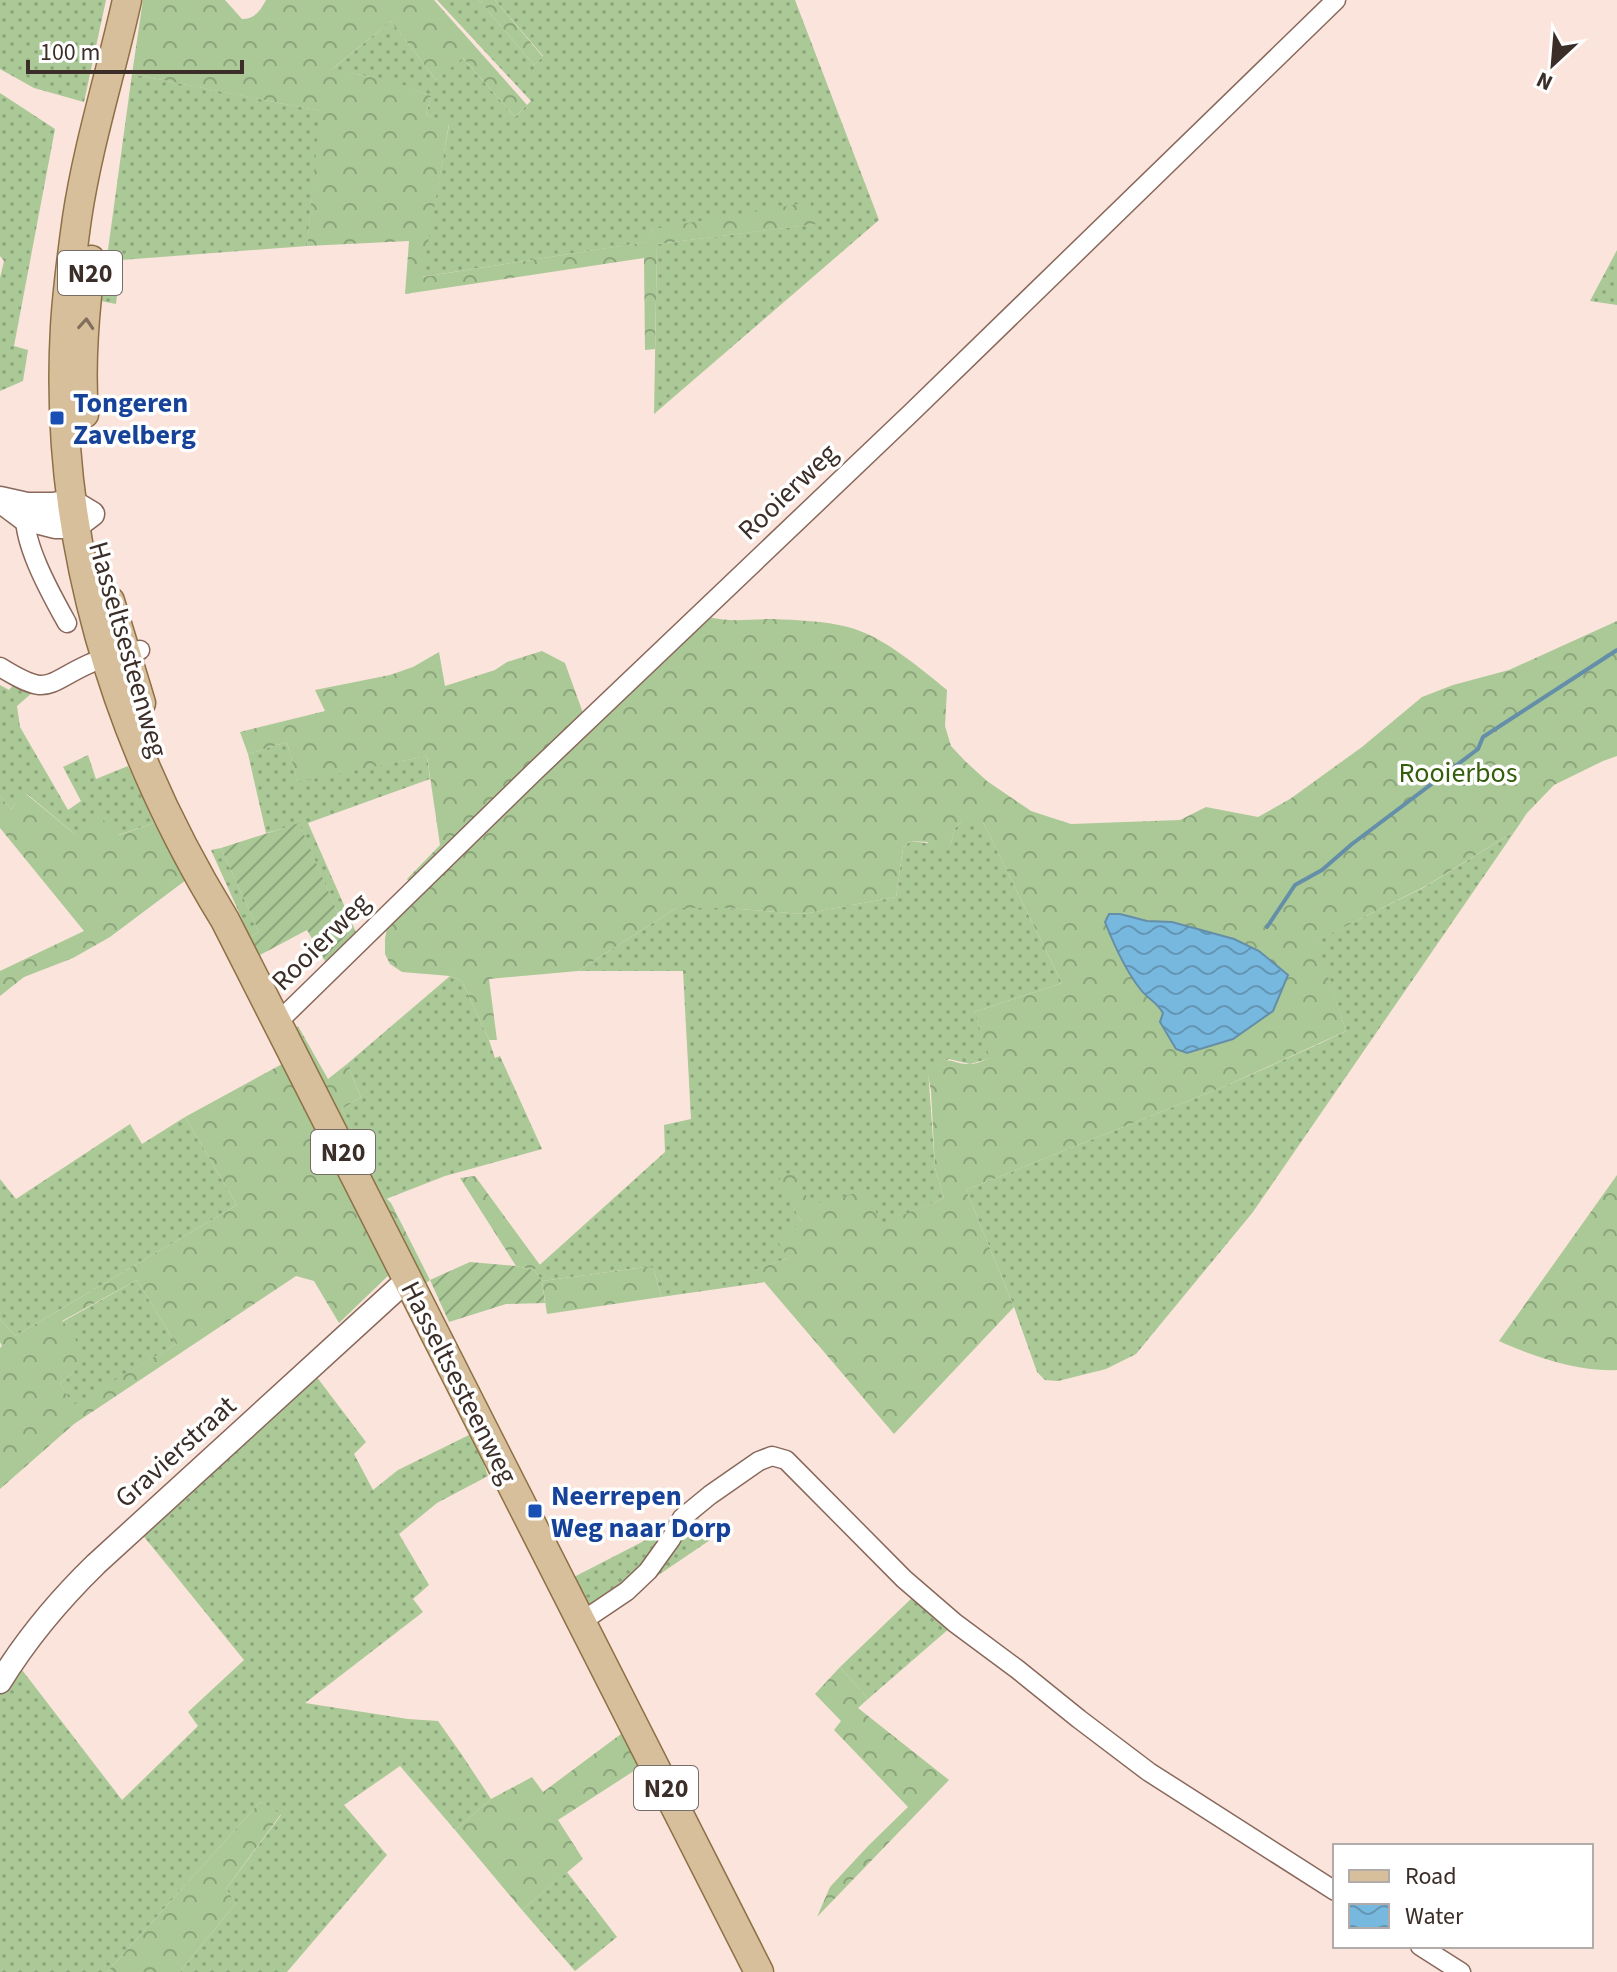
<svg xmlns="http://www.w3.org/2000/svg" width="1617" height="1972" font-family="'Source Sans 3',sans-serif">
  <style>
    .grass { fill: url(#grass-dots) }
    .forest { fill: url(#forest-crowns); fill-rule: evenodd }
    .garden { fill: url(#garden-furrows) }
    .water { fill: url(#water-waves); stroke: #658ea8; stroke-width: 2 }
    .lines { fill: none; stroke-linecap: round; stroke-linejoin: round }
    .stream { stroke: #658ea8; stroke-width: 4 }
    .minor-casing { stroke: #89685b; stroke-width: 21 }
    .tertiary-casing { stroke: #89685b; stroke-width: 25 }
    .secondary-casing { stroke: #89685b; stroke-width: 27 }
    .primary-casing { stroke: #8e7046; stroke-width: 31 }
    .minor { stroke: #fff; stroke-width: 18 }
    .tertiary { stroke: #fff; stroke-width: 22 }
    .secondary { stroke: #fff; stroke-width: 24 }
    .primary { stroke: #d6bf9a; stroke-width: 28 }
    .oneway { stroke: #816f5b }
    .transit-dot { fill: #1a4fb4; stroke: #fff; stroke-width: 3 }
    .labels { text-anchor: middle; stroke-width: 7; stroke-linejoin: round; paint-order: stroke }
    .shield { fill: #fff; stroke: #766c68; stroke-width: 2 }
    .shield-label { font-size: 26px; font-weight: bold; fill: #3b2d27 }
    .transit-label { font-size: 28px; font-weight: bold; fill: #164399; stroke: #fff; text-anchor: start }
    .street-label { font-size: 28px; fill: #3b2d27; stroke: #fff }
    .park-label { font-size: 28px; fill: #355e0c; stroke: #fff }
  </style>
  <defs>
    <pattern id="grass-dots" width="8" height="8" patternUnits="userSpaceOnUse" patternTransform="scale(2)"><rect width="8" height="8" fill="#aac997"/><path d="M2 2h.1M6 6h.1" fill="none" stroke="#8ca47b" stroke-width="1.8" stroke-linecap="round"/></pattern>
    <pattern id="forest-crowns" width="20" height="18" patternUnits="userSpaceOnUse" patternTransform="scale(2)"><rect width="20" height="18" fill="#aac997"/><path d="M2 6a3 3 0 1 1 6 0M12 15a3 3 0 1 1 6 0" fill="none" stroke="#8ca47b"/></pattern>
    <pattern id="garden-furrows" width="10" height="10" patternUnits="userSpaceOnUse" patternTransform="scale(2)"><rect width="10" height="10" fill="#aac997"/><path d="M-1 1l2-2M0 10L10 0M9 11l2-2" fill="none" stroke="#8ca47b"/></pattern>
    <pattern id="water-waves" width="16" height="10" patternUnits="userSpaceOnUse" patternTransform="scale(2)"><rect width="16" height="10" fill="#77b8df"/><path d="M0 5q4-4 8 0t8 0" fill="none" stroke="#6396b5"/></pattern>
  </defs>
  <rect width="100%" height="100%" fill="#fbe4db"/>
  <path class="grass" d="M 0,0 L 106,0 L 84,102 L 34,88 L 0,69 Z
    M 437,0 L 479,0 L 534,65 L 543,56 L 495,0 L 795,0 L 879,220 L 654,414 L 657,244 L 816,224 L 653,229 L 647,242 L 421,277 L 449,125 L 426,115 L 431,96 C 396,82 368,75 331,70 L 391,21 L 436,80 L 462,57 L 515,117 L 531,101 Z
    M 132,74 L 321,111 L 307,246 L 121,260 L 116,304 L 101,301 Z
    M 0,93 L 55,129 L 14,346 L 28,350 L 23,381 L 0,391 L 0,278 L 4,261 L 0,256 Z
    M 1617,250 L 1617,305 L 1590,301 Z
    M 14,684 L 33,692 L 17,706 L 20,727 L 68,810 L 81,801 L 63,767 L 88,755 L 96,779 L 128,766 L 154,823 L 118,835 L 76,835 L 27,794 L 11,809 L 0,796 L 0,685 L 9,690 Z
    M 287,742 L 297,781 L 427,756 L 430,779 L 308,823 L 358,937 L 351,944 L 299,824 L 266,833 L 248,754 Z
    M 961,822 L 983,822 L 1062,983 L 974,1012 L 991,1058 L 970,1064 L 949,1059 L 928,1069 L 935,1168 L 944,1198 L 879,1226 L 810,1205 L 793,1172 L 778,1181 L 802,1222 L 788,1258 L 755,1270 L 765,1282 L 661,1297 L 653,1266 L 542,1281 L 534,1270 L 665,1152 L 664,1125 L 691,1119 L 683,971 L 578,971 L 676,908 L 728,908 L 803,914 L 896,897 L 903,848 L 910,841 L 950,846 L 955,828 Z
    M 1515,831 L 1253,1212 L 1136,1354 L 1106,1369 L 1058,1381 L 1045,1380 L 1037,1372 L 1014,1307 L 966,1190 L 1228,1085 L 1321,1043 L 1346,1031 L 1315,941 L 1423,888 Z
    M 221,848 L 259,932 L 250,937 L 211,850 Z
    M 450,976 L 462,981 L 489,1040 L 495,1058 L 500,1056 L 542,1149 L 445,1176 L 386,1199 L 342,1109 L 361,1097 L 347,1064 Z
    M 185,1117 L 237,1205 L 15,1336 L 0,1319 L 0,1179 L 16,1199 L 130,1124 L 142,1144 Z
    M 137,1280 L 176,1344 L 73,1406 L 60,1384 L 74,1372 L 62,1322 Z
    M 316,1376 L 366,1442 L 354,1454 L 373,1490 L 398,1470 L 473,1433 L 488,1476 L 437,1503 L 399,1534 L 429,1585 L 413,1599 L 423,1612 L 305,1703 L 408,1719 L 438,1721 L 462,1755 L 491,1799 L 455,1830 L 400,1766 L 344,1805 L 387,1855 L 287,1972 L 180,1972 L 236,1903 L 226,1889 L 281,1815 L 260,1802 L 107,1972 L 0,1972 L 0,1694 L 19,1666 L 122,1800 L 198,1726 L 188,1712 L 244,1660 L 141,1533 L 219,1467 Z
    M 682,1512 L 647,1565 L 593,1605 L 585,1603 L 572,1578 L 642,1542 Z
    M 694,1513 L 713,1538 L 632,1593 Z
    M 914,1596 L 951,1627 L 868,1699 L 840,1667 Z
    M 567,1872 L 617,1937 L 575,1971 L 522,1910 Z"/>
  <path class="forest" d="M 143,0 L 225,0 L 242,19 C 255,19 260,11 266,0 L 434,0 L 527,105 L 515,117 L 463,58 L 436,80 L 391,21 L 332,69 L 396,82 L 431,96 L 426,115 L 449,124 L 422,277 L 646,242 L 653,229 L 810,202 L 817,224 L 657,244 L 655,349 L 645,350 L 644,258 L 405,294 L 409,241 L 307,246 L 320,111 L 132,74 Z
    M 479,0 L 495,0 L 543,57 L 534,65 Z
    M 705,616 C 728,623 750,619 773,619 C 797,620 824,621 848,627 C 883,636 920,668 947,690 L 945,726 L 951,746 L 965,761 L 987,781 L 1031,811 L 1071,824 L 1180,820 L 1206,807 L 1258,817 L 1290,799 L 1362,747 L 1422,697 L 1453,685 L 1509,670 L 1617,621 L 1617,756 L 1603,761 L 1554,785 L 1527,813 L 1515,831 L 1424,887 L 1316,941 L 1346,1031 L 1228,1085 L 966,1190 L 1014,1307 L 894,1434 L 754,1270 L 788,1258 L 777,1240 L 802,1222 L 777,1181 L 793,1171 L 811,1205 L 871,1189 L 879,1225 L 944,1198 L 935,1168 L 931,1091 L 927,1069 C 949,1052 952,1065 971,1064 C 977,1064 984,1060 990,1058 L 974,1012 L 1062,983 L 983,822 L 961,822 L 955,828 L 950,846 L 937,852 L 927,842 L 910,841 L 903,848 L 896,897 L 803,914 L 728,908 L 676,908 L 578,971 L 489,979 L 497,1040 L 489,1040 L 462,981 L 450,976 L 402,972 L 390,964 L 385,954 L 385,939 L 388,922 ZM 1120,914 L 1147,921 L 1172,922 L 1288,975 L 1273,1011 L 1233,1039 L 1176,1049 L 1160,1022 L 1163,1013 C 1157,1001 1147,998 1140,988 C 1129,973 1121,957 1112,941 Z
    M 542,651 L 565,663 L 583,713 L 412,885 L 407,879 L 440,845 L 427,756 L 297,782 L 287,742 L 248,754 L 240,732 L 325,711 L 315,690 L 390,675 L 413,667 L 439,652 L 445,686 L 495,670 L 507,662 Z
    M 26,794 L 76,835 L 100,817 L 119,835 L 154,823 L 186,880 L 110,937 L 73,958 L 24,977 L 0,996 L 0,971 L 84,931 L 0,828 L 0,796 L 11,809 Z
    M 298,1026 L 328,1079 L 347,1064 L 361,1097 L 342,1109 L 386,1198 L 391,1203 L 430,1280 L 421,1287 L 292,1030 Z
    M 284,1063 L 393,1271 L 339,1323 L 314,1281 L 296,1276 L 74,1424 L 0,1489 L 0,1348 L 2,1346 L 0,1342 L 0,1319 L 15,1336 L 237,1205 L 185,1117 ZM 137,1280 L 176,1344 L 73,1405 L 60,1384 L 74,1372 L 81,1358 L 73,1331 L 62,1321 Z
    M 1617,1175 L 1617,1370 C 1578,1372 1534,1357 1499,1341 Z
    M 475,1176 L 540,1265 L 534,1270 L 516,1266 L 460,1178 Z
    M 653,1266 L 661,1297 L 547,1314 L 542,1281 Z
    M 840,1667 L 868,1699 L 858,1708 L 949,1780 L 817,1917 L 830,1887 L 868,1846 L 908,1807 L 834,1730 L 841,1721 L 815,1694 Z
    M 621,1734 L 640,1767 L 558,1820 L 583,1859 L 522,1910 L 455,1830 L 491,1799 L 532,1777 L 543,1792 Z
    M 260,1802 L 281,1814 L 226,1889 L 236,1903 L 180,1972 L 107,1972 Z"/>
  <path class="garden" d="M 299,823 L 351,944 L 328,966 L 307,930 L 258,956 L 250,937 L 259,932 L 221,848 Z
    M 470,1262 L 516,1266 L 534,1270 L 542,1281 L 545,1303 L 506,1304 L 449,1322 L 430,1280 Z"/>
  <path class="water" d="M 1109,914 L 1120,914 L 1147,921 L 1172,922 L 1234,939 L 1259,951 L 1288,975 L 1273,1011 L 1233,1039 L 1187,1053 L 1176,1049 L 1160,1022 L 1163,1013 C 1157,1002 1148,999 1141,990 C 1125,970 1114,945 1105,922 Z"/>
  <g class="lines">
    <path class="stream" d="M 1267,927 L 1295,885 L 1322,870 L 1352,844 L 1478,749 L 1483,737 L 1617,650"/>
    <g class="minor-casing">
      <path id="minor" d="M 26,508 C 19,538 52,596 67,623
        M 0,667 C 50,698 44,684 91,663 C 106,657 124,654 140,650
        M 277,1023 L 534,772 L 912,412 L 1336,0
        M 581,1622 L 627,1591 L 648,1571 L 671,1539 L 682,1518 L 710,1495 L 759,1461 L 772,1456 L 786,1460 L 904,1579 L 955,1623 L 1017,1669 L 1079,1719 L 1149,1772 L 1335,1891
        M 1420,1946 L 1461,1972"/>
    </g>
    <g class="tertiary-casing">
      <path id="tertiary" d="M 0,1682 C 27,1638 59,1600 96,1564 L 397,1289 L 409,1282"/>
    </g>
    <g class="secondary-casing">
      <path id="secondary" d="M 0,499 L 27,505 L 52,505 L 72,502 L 92,514 L 76,526 L 55,526 L 24,518 L 0,500"/>
    </g>
    <g class="primary-casing">
      <path id="primary" d="M 127,0 C 111,73 88,144 77,218 C 72,254 67,291 65,327 C 53,538 115,741 225,920 L 759,1972
        M 84,414 C 80,363 85,310 91,260
        M 110,601 L 141,703"/>
    </g>
    <use href="#minor" class="minor"/>
    <use href="#tertiary" class="tertiary"/>
    <use href="#secondary" class="secondary"/>
    <use href="#primary" class="primary"/>
  </g>
  <defs><path id="oneway-chevron" d="M-2-3.5L2.5 0L-2 3.5" fill="none" stroke-width="1.6" stroke-linecap="round" stroke-linejoin="round" transform="scale(2)"/></defs>
  <use class="oneway" href="#oneway-chevron" transform="translate(86 324) rotate(-86)"/>
  <g class="transit-dot">
    <rect x="49" y="410" width="16" height="16" rx="4"/>
    <rect x="527" y="1503" width="16" height="16" rx="4"/>
  </g>
  <g class="labels">
    <g class="shield">
      <rect x="58" y="251" width="64" height="44" rx="6"/>
      <rect x="311" y="1130" width="64" height="44" rx="6"/>
      <rect x="634" y="1766" width="64" height="44" rx="6"/>
    </g>
    <g class="shield-label">
      <text x="90" y="282">N20</text>
      <text x="343" y="1161">N20</text>
      <text x="666" y="1797">N20</text>
    </g>
    <g class="transit-label">
      <text x="73" y="412">Tongeren<tspan x="73" dy="32">Zavelberg</tspan></text>
      <text x="551" y="1505">Neerrepen<tspan x="551" dy="32">Weg naar Dorp</tspan></text>
    </g>
    <g class="street-label">
      <text transform="translate(787 491) rotate(-44)" y="10">Rooierweg</text>
      <text transform="translate(129 649) rotate(74)" y="10">Hasseltsesteenweg</text>
      <text transform="translate(320 941) rotate(-45)" y="10">Rooierweg</text>
      <text transform="translate(460 1382) rotate(63)" y="10">Hasseltsesteenweg</text>
      <text transform="translate(175 1451) rotate(-42)" y="10">Gravierstraat</text>
    </g>
    <g class="park-label">
      <text x="1458" y="782">Rooierbos</text>
    </g>
  </g>
  <rect x="1333" y="1844" width="260" height="104" fill="#ffffff" stroke="#b1aba9" stroke-width="2"/>
  <rect x="1349" y="1870" width="40" height="12" fill="#d6bf9a" stroke="#b1aba9" stroke-width="2"/>
  <text x="1405" y="1884" font-size="24" fill="#3b2d27">Road</text>
  <rect x="1349" y="1904" width="40" height="24" fill="url(#water-waves)" stroke="#b1aba9" stroke-width="2"/>
  <text x="1405" y="1924" font-size="24" fill="#3b2d27">Water</text>
  <g transform="translate(1553 64) rotate(206)" stroke="#ffffff" stroke-width="6" paint-order="stroke">
  <path d="M0-6L14 30L0 20L-14 30Z" fill="#3b2d27"/>
  <text y="-12" font-size="22" font-weight="bold" text-anchor="middle" fill="#3b2d27">N</text>
  </g>
  <path d="M28 60v12h214v-12" fill="none" stroke="#3b2d27" stroke-width="4"/>
  <text x="40" y="60" font-size="24" fill="#3b2d27" stroke="#ffffff" stroke-width="6" paint-order="stroke">100 m</text>
</svg>
